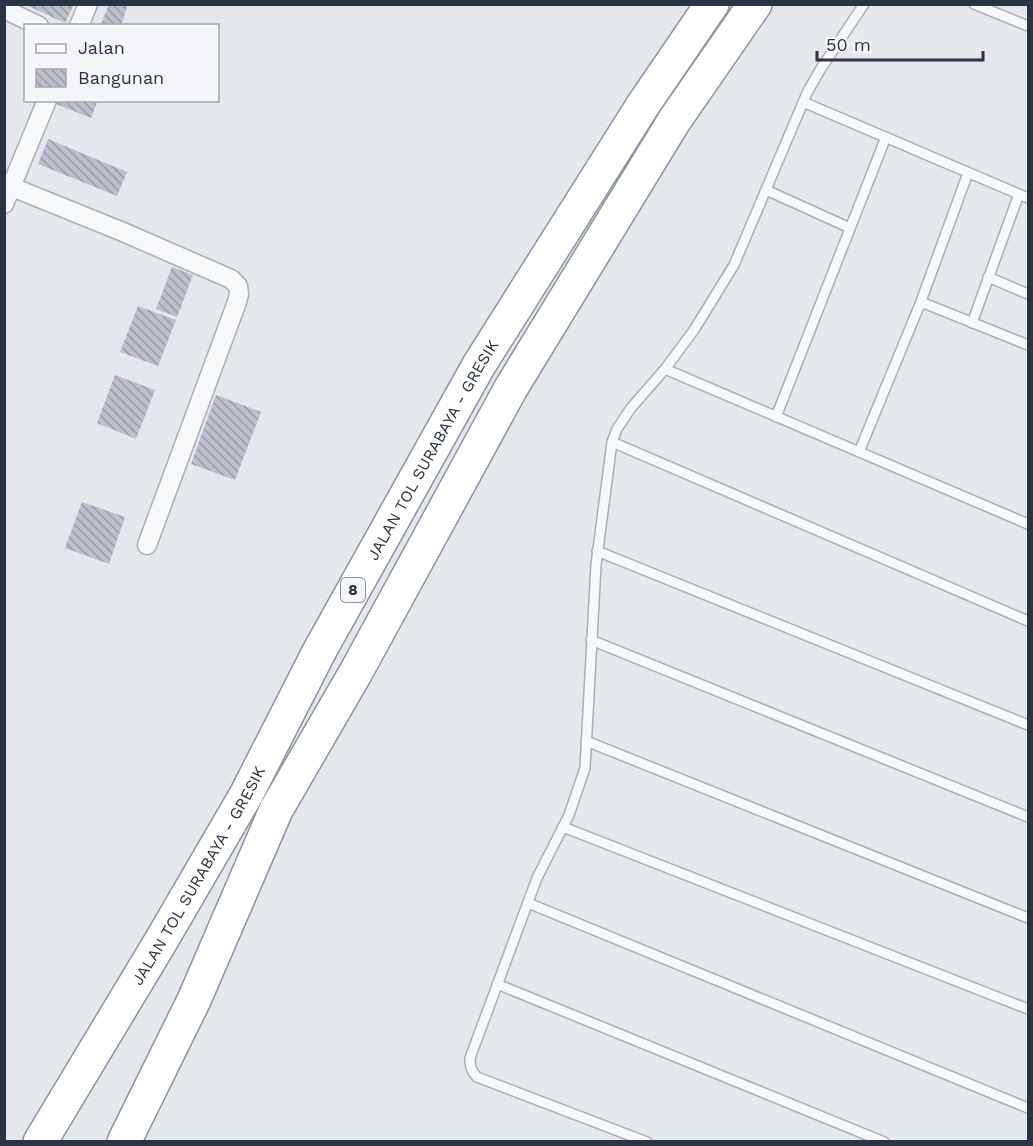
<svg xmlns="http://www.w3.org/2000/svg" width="1033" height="1146" font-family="'Work Sans',sans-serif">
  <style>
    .building { fill: url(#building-back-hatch) }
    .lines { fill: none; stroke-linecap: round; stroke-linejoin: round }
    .lane-casing { stroke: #a9aeb7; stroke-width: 12 }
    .street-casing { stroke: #a9aeb7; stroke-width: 21 }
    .highway-casing { stroke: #8b94a3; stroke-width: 36 }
    .lane { stroke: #f7f8fa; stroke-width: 9 }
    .street { stroke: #f7f8fa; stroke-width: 18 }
    .highway { stroke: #fff; stroke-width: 33 }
    .labels { text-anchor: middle; stroke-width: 6; stroke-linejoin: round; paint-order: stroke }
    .shield { fill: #f4f6f9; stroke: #676e7b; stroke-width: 1.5 }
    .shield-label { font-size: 15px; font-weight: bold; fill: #2b3445 }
    .street-label { font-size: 16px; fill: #2b3445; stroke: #f4f6f9 }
  </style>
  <defs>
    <pattern id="building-back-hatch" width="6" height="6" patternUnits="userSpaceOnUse" patternTransform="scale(1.5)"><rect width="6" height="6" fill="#bbc0ca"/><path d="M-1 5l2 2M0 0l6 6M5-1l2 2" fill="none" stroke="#989da6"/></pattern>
  </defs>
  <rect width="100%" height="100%" fill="#e4e7ec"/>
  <path class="building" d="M 24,4 L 74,4 L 65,23 Z
    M 109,4 L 128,4 L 121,26 L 101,24 Z
    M 58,100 L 98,100 L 91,118 L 56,104 Z
    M 48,139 L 127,172 L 117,196 L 38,164 Z
    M 172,267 L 193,275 L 177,317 L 156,309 Z
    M 138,306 L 176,320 L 158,366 L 120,352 Z
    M 115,375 L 155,390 L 136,439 L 97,423 Z
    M 216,395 L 261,412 L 235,480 L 191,464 Z
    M 82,502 L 125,517 L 109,564 L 65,548 Z"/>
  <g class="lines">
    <g class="lane-casing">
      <path id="lane" d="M 974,4 L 1028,26
        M 803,102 L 1028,198
        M 766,190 L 850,228
        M 988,277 L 1028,294
        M 920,304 L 968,173
        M 972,323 L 1019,194
        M 665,369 L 1028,524
        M 776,417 L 886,137
        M 612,442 L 1028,621
        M 859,452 L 920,304 L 926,304 L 1028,345
        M 597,551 L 1028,725
        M 591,640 L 1028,817
        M 586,741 L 1028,918
        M 563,827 L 1028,1009
        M 528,903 L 1028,1108
        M 497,984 L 884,1142
        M 647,1142 L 477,1077 C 471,1071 470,1066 470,1058 L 537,878 L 569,815 L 585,768 L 596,565 L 612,442 L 617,429 L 631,408 L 665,369 L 694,330 L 734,265 L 807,93 L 820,70 L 864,4"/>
    </g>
    <g class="street-casing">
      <path id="street" d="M 4,9 L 39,26
        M 79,26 L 88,4
        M 12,187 L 123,232 L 231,279 L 238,286 L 239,294 L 237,302 L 147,545
        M 4,204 L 47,100"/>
    </g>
    <g class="highway-casing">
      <g id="highway">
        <path id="s1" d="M 40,1142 L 161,941 L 246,795 L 320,650 L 479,365 L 643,105 L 712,4"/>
        <path d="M 124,1142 L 194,1000 L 276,810 L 356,672 L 511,388 L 674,121 L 755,4"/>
      </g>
    </g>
    <use href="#lane" class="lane"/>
    <use href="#street" class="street"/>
    <use href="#highway" class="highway"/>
  </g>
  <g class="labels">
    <rect class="shield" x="341" y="578" width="24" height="24" rx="4.5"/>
    <g class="shield-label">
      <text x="353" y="595">8</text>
    </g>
    <g class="street-label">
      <text dy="6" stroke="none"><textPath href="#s1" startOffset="796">JALAN TOL SURABAYA - GRESIK</textPath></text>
      <text dy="6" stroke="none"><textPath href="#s1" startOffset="310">JALAN TOL SURABAYA - GRESIK</textPath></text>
    </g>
  </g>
  <rect width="1033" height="1146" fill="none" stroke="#2b3445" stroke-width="12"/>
  <rect x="24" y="24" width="195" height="78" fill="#f4f6f9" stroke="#a4a8b1" stroke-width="1.5"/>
  <rect x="36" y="44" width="30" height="9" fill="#f7f8fa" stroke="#a4a8b1" stroke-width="1.5"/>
  <text x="78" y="54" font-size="18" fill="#2b3445">Jalan</text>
  <rect x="36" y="69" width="30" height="18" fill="url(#building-back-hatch)" stroke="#a4a8b1" stroke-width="1.5"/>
  <text x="78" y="84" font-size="18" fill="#2b3445">Bangunan</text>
  <path d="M817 51v9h166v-9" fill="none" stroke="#2b3445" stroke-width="3"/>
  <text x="826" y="51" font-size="18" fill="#2b3445" stroke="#f4f6f9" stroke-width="4.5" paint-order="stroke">50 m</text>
</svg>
